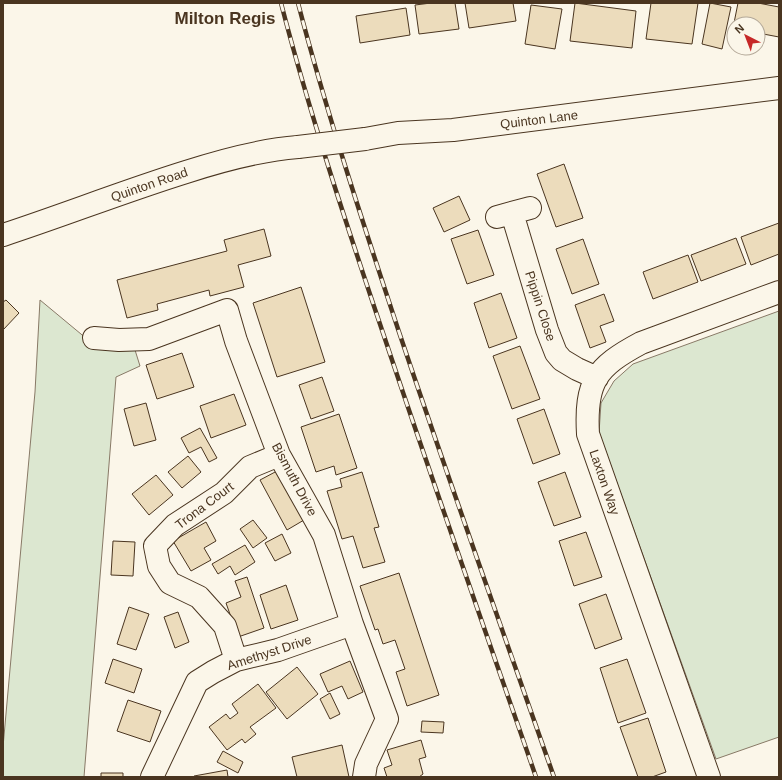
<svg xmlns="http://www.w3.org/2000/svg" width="782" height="780" font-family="Arial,sans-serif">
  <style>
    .green { fill: #dce7d0; stroke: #887966 }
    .building { fill: #ecdcbc; stroke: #4a3520 }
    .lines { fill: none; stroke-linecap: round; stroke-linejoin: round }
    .minor-casing { stroke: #4a3520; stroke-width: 24 }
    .minor { stroke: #fbf6e9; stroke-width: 22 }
    .rail-casing { stroke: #4a3520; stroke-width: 4.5 }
    .rail { stroke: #fbf6e9; stroke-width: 3; stroke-dasharray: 9; stroke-linecap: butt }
    .minor-bridge-casing { stroke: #4a3520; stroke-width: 24; stroke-linecap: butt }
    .minor-bridge { stroke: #fbf6e9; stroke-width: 22 }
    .labels { text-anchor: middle; stroke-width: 3; stroke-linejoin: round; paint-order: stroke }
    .street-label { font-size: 13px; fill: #4a3520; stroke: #fbf6e9 }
    .district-label { font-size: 17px; font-weight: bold; fill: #4a3520; stroke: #fbf6e9 }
  </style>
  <rect width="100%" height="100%" fill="#fbf6e9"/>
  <path class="green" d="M 40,300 L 93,344 L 135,350 L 140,366 L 116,377 L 84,777 L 3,777 L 3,747 L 35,392 Z
    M 779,311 L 779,737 L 716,759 L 599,433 L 601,403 L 614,381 L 633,364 Z"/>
  <path class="building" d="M 431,3 L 455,3 L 459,29 L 419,34 L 415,5 Z
    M 465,3 L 513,3 L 516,21 L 469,28 Z
    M 575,3 L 636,11 L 632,48 L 570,41 Z
    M 651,3 L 698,3 L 692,44 L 646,39 Z
    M 710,3 L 731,7 L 722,49 L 702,44 Z
    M 738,3 L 758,3 L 779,7 L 779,37 L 758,33 L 758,24 L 734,24 L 733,28 Z
    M 531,5 L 562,9 L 555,49 L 525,44 Z
    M 406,8 L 410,35 L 360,43 L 356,16 Z
    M 564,164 L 583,218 L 556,227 L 537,174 Z
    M 459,196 L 470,220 L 444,232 L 433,208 Z
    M 779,223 L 779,254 L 751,265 L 741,237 Z
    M 264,229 L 271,256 L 238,265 L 244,287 L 210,296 L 209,290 L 157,304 L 158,310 L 127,318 L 117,280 L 227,251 L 224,240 Z
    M 478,230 L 494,275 L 467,284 L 451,239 Z
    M 736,238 L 746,264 L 701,281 L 691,255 Z
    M 583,239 L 599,284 L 572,294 L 556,249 Z
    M 688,255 L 698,282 L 653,299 L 643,272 Z
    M 301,287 L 325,362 L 277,377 L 253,303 Z
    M 501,293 L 517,338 L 489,348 L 474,303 Z
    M 604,294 L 614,321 L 600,326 L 606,342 L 590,348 L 575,305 Z
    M 6,300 L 19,313 L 3,330 L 3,302 Z
    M 520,346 L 540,399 L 512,409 L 493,356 Z
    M 182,353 L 194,387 L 157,399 L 146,365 Z
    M 322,377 L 334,411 L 311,419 L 299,385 Z
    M 234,394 L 246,425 L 211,438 L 200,406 Z
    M 146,403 L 156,440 L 134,446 L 124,409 Z
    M 544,409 L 560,454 L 533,464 L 517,419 Z
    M 339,414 L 357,468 L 336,475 L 334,466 L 316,472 L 301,427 Z
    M 200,428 L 217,458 L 209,462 L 201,447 L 189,453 L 181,438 Z
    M 188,456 L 201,472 L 182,488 L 168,472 Z
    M 277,471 L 304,520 L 287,530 L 260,480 Z
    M 362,472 L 379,527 L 374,528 L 385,562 L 363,568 L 353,536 L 342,539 L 327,491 L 342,487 L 340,479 Z
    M 565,472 L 581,517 L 554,526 L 538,482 Z
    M 156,475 L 173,495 L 149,515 L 132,494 Z
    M 253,520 L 267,538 L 253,548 L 240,529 Z
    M 206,522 L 216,541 L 204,548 L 211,560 L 191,571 L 173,541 Z
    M 586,532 L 602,577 L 574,586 L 559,541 Z
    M 282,534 L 291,553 L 275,561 L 265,543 Z
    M 113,541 L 135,542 L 133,576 L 111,575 Z
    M 245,545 L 255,562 L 235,575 L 230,566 L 218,574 L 212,564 Z
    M 399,573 L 439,695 L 407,706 L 396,672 L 405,669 L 395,640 L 383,644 L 378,629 L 375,630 L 360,586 Z
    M 247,577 L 264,628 L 238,637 L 226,603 L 241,597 L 235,581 Z
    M 286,585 L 298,620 L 271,629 L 260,595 Z
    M 606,594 L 622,639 L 595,649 L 579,604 Z
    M 129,607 L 149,614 L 136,650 L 117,644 Z
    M 178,612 L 189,642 L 175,648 L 164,617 Z
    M 113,659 L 142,669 L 134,693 L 105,683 Z
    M 627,659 L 646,713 L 618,723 L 600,668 Z
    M 350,661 L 363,692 L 348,699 L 342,686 L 328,692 L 320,674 Z
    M 297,667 L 318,694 L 287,719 L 266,692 Z
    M 258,684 L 276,708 L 250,727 L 256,734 L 245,743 L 242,739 L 227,750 L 209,727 L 226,714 L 230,719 L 238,713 L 232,704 Z
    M 330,693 L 340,714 L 330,719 L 320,699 Z
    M 128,700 L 161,711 L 150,742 L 117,731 Z
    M 648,718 L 666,772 L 652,777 L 638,777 L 620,727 Z
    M 422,721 L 444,722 L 443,733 L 421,732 Z
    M 421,740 L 426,757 L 419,759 L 423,774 L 419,777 L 387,777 L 384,768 L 392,765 L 387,750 Z
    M 342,745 L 349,777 L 297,777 L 292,757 Z
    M 223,751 L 243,762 L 238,773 L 217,762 Z
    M 227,770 L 228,777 L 194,777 L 194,776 Z
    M 101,773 L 123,773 L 123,777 L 101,777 Z"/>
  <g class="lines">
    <g class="minor-casing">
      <path id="minor" d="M 365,139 L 398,133 L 453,130 L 779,88
        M 512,213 L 547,330 L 556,353 L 562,360 L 577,369 L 597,378
        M 497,217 L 530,208
        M 3,235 C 64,215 125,191 186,172 C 223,160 260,150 298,147
        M 94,338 L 119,340 L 149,339 L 227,310 L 236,341 L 279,455 L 324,535 L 352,624 L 387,719 L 366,764 L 364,777
        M 236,660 L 225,626 L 199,597 L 170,583 L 159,566 L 155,546 L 175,525 L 224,493 L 250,467 L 279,455
        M 152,777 L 197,682 L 213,672 L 236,660 L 278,650 L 352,624
        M 709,777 L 588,434 C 585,382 596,367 641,343 L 779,292"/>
    </g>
    <use href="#minor" class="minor"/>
    <g class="rail-casing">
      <path id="rail" d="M 281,3 C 310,115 347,226 384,336 C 433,483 485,630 536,777
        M 298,3 C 327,114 363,223 399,332 C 449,481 502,629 554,777"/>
    </g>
    <use href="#rail" class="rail"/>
    <g class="minor-bridge-casing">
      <path id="minor-bridge" d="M 298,147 L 365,139"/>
    </g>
    <use href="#minor-bridge" class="minor-bridge"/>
  </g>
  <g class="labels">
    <g class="street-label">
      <text transform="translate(539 119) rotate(-7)" y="5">Quinton Lane</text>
      <text transform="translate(149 184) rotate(-19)" y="5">Quinton Road</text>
      <text transform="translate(541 306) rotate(72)" y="5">Pippin Close</text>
      <text transform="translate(295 479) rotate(62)" y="5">Bismuth Drive</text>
      <text transform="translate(605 482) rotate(71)" y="5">Laxton Way</text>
      <text transform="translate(204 505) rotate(-37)" y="5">Trona Court</text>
      <text transform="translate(269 652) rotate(-18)" y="5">Amethyst Drive</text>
    </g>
    <g class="district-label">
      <text x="225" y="24">Milton Regis</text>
    </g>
  </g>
  <rect width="782" height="780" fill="none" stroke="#4a3520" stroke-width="8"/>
  <g transform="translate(746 36) rotate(318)"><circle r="19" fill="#fbf6e9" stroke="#b4a999"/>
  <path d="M0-3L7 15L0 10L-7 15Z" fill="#c62828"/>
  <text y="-6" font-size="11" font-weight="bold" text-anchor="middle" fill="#4a3520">N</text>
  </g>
</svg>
